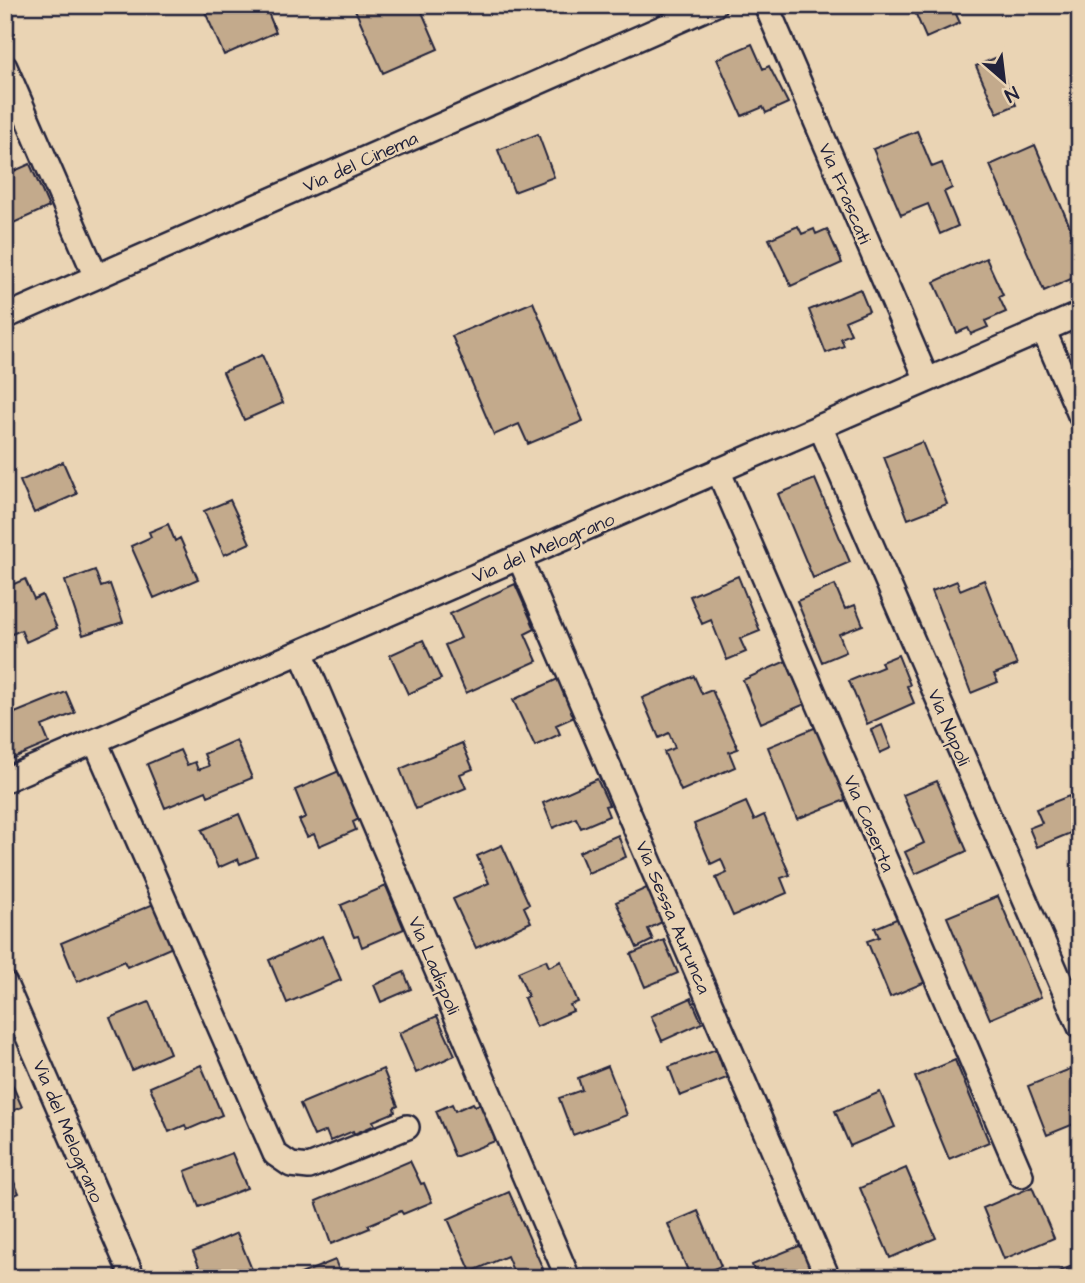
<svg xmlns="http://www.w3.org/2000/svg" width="1085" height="1283" font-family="'Architects Daughter',sans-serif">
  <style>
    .building { fill: #c3aa8c; stroke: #22223b; stroke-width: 2 }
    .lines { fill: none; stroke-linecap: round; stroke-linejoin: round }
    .street-casing { stroke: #22223b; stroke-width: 28 }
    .street { stroke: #ead4b4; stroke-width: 23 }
    .labels { text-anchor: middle; stroke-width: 5; stroke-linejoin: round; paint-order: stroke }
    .street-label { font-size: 19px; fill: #22223b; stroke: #ead4b4 }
  </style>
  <rect width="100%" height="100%" fill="#ead4b4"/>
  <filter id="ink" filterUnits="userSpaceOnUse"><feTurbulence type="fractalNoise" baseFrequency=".0143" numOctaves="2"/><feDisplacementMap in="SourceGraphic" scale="14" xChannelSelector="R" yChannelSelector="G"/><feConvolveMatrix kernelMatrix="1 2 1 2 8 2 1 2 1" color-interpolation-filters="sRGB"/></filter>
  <g filter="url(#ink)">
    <path class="building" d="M 202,5 L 265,5 L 276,32 L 224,55 Z
      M 353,5 L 419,5 L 438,49 L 383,73 Z
      M 912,5 L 952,5 L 960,23 L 926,38 Z
      M 752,44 L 763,69 L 769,66 L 788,103 L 766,113 L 763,107 L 742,116 L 717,59 Z
      M 995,58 L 1016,105 L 997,113 L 976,66 Z
      M 917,131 L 932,167 L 942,163 L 952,188 L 944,192 L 958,226 L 940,234 L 928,204 L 901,215 L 873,149 Z
      M 538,134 L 554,177 L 514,192 L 498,150 Z
      M 1035,145 L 1080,250 L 1080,275 L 1044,291 L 990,165 Z
      M 30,164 L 49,207 L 9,225 L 5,217 L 5,175 Z
      M 798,226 L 802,234 L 814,229 L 816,234 L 827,229 L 842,263 L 791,286 L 769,239 Z
      M 986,258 L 1003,295 L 999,297 L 1006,312 L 985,321 L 988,327 L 971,334 L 968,328 L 957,333 L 934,282 Z
      M 860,289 L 869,311 L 845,321 L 851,334 L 841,338 L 844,346 L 826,353 L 809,310 Z
      M 533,302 L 583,421 L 528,444 L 519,424 L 494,435 L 452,336 Z
      M 262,355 L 283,403 L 244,420 L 223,372 Z
      M 922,442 L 947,504 L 908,519 L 884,457 Z
      M 63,462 L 77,494 L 34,513 L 20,481 Z
      M 815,479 L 850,562 L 813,578 L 778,494 Z
      M 230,500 L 250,543 L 224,555 L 204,511 Z
      M 168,524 L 175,541 L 180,538 L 198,579 L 154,598 L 131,546 L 151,537 L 149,532 Z
      M 95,570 L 101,587 L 110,584 L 123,622 L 83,635 L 65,581 Z
      M 738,576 L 760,631 L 740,639 L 746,652 L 727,660 L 711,620 L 702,624 L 690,596 Z
      M 25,579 L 34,599 L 42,595 L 57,628 L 26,642 L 21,630 L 5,637 L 5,588 Z
      M 984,580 L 1017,665 L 994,674 L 998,682 L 971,693 L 932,591 L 957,581 L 960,590 Z
      M 515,584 L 535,629 L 525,634 L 537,661 L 466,693 L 445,645 L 461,638 L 450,614 Z
      M 835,585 L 845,609 L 855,605 L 863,625 L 839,634 L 846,652 L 822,662 L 797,601 Z
      M 423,640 L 441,679 L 408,694 L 390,655 Z
      M 898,655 L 910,685 L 907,686 L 914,703 L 867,724 L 849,681 L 883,667 L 881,662 Z
      M 786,661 L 805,704 L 761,723 L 743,680 Z
      M 694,676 L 702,694 L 712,690 L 738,749 L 729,752 L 735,767 L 681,791 L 664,752 L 675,748 L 669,733 L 659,738 L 642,698 Z
      M 562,677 L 579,715 L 556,725 L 560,734 L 535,746 L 513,700 Z
      M 66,692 L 75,713 L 42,726 L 49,743 L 11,759 L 5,745 L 5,717 Z
      M 882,725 L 891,748 L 880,753 L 871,730 Z
      M 819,726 L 848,799 L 797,819 L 768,747 Z
      M 236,740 L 252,778 L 208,796 L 206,791 L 165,808 L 147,764 L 180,750 L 187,765 L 195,762 L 198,770 L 209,766 L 204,754 Z
      M 462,743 L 473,769 L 460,774 L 466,788 L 416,809 L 400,769 Z
      M 339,771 L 359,819 L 353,822 L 356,830 L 319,846 L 314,834 L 307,837 L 299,820 L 306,817 L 295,790 Z
      M 597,779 L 609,805 L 605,806 L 609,816 L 581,828 L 576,818 L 553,828 L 543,803 Z
      M 937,781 L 967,851 L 915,874 L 905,852 L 924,843 L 903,795 Z
      M 1069,796 L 1080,822 L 1080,829 L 1037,847 L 1029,828 L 1042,823 L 1036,809 Z
      M 746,802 L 754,820 L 764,815 L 790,875 L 781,878 L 787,893 L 733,916 L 716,878 L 727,873 L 721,859 L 711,864 L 694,824 Z
      M 239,814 L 257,857 L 240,864 L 238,859 L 218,868 L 202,830 Z
      M 618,835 L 626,857 L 588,873 L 579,852 Z
      M 502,845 L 529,904 L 524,907 L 531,922 L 476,948 L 453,899 L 489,883 L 477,856 Z
      M 653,885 L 668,919 L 648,929 L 653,940 L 637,948 L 616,902 Z
      M 386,886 L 404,929 L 362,947 L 358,936 L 354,937 L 341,905 Z
      M 998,896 L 1041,997 L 990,1019 L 947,917 Z
      M 156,903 L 175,946 L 127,967 L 124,961 L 77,982 L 61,943 Z
      M 901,917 L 928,981 L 890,997 L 867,941 L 879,937 L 875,928 Z
      M 322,936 L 341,980 L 287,1003 L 269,960 Z
      M 664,940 L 678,973 L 645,987 L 631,954 Z
      M 546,960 L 549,967 L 561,961 L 578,1002 L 570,1005 L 573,1011 L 536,1027 L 524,998 L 528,996 L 518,972 Z
      M 404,972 L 411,989 L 381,1002 L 374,985 Z
      M 691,998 L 702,1023 L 662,1041 L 651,1016 Z
      M 149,1002 L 170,1053 L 132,1070 L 110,1018 Z
      M 437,1016 L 455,1055 L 416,1073 L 399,1033 Z
      M 716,1049 L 722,1066 L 728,1064 L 732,1076 L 680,1096 L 669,1067 Z
      M 955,1060 L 989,1142 L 949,1159 L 915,1077 Z
      M 201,1065 L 222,1115 L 187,1130 L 185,1125 L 169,1132 L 150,1087 Z
      M 608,1066 L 627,1115 L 573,1135 L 559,1098 L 582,1090 L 578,1078 Z
      M 1075,1067 L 1080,1078 L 1080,1113 L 1076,1115 L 1079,1122 L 1047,1135 L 1028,1086 Z
      M 5,1068 L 22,1107 L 5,1114 Z
      M 383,1069 L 398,1106 L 394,1108 L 395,1112 L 373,1121 L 375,1125 L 354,1134 L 353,1131 L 330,1141 L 326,1131 L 314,1136 L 300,1104 Z
      M 880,1092 L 895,1127 L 850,1146 L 835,1111 Z
      M 484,1102 L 500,1139 L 455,1157 L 436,1111 L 452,1104 L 455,1111 L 473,1103 L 475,1106 Z
      M 232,1153 L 247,1188 L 199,1207 L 185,1171 Z
      M 410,1161 L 421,1184 L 424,1183 L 432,1202 L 403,1214 L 401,1211 L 368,1225 L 370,1228 L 331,1244 L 316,1201 Z
      M 5,1162 L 19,1193 L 5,1200 Z
      M 906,1168 L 936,1238 L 890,1258 L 860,1188 Z
      M 1032,1187 L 1054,1238 L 1004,1259 L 983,1208 Z
      M 509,1192 L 543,1269 L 523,1278 L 516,1278 L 507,1256 L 471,1272 L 448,1219 Z
      M 698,1211 L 721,1266 L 691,1278 L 668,1224 Z
      M 237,1233 L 253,1272 L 240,1278 L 204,1278 L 193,1252 Z
      M 804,1244 L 818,1278 L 757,1278 L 752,1265 Z
      M 335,1260 L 342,1278 L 291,1278 Z
      M 1077,1264 L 1080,1278 L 1052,1278 L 1051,1275 Z"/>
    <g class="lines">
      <g class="street-casing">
        <path id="street" d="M 766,5 L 927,380
          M 5,67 L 96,277
          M 5,317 L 714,5
          M 1043,329 L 1080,415
          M 820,426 L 1080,1027
          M 718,470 L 1021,1175
          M 519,557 L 828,1278
          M 301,652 L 568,1278
          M 95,741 L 275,1154 L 291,1165 L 309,1167 L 407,1127
          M 5,780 L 1080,314
          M 5,984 L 133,1278"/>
      </g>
      <use href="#street" class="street"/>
    </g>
  </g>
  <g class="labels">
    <g class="street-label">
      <text transform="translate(360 161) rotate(-24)" y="7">Via del Cinema</text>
      <text transform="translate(846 193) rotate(67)" y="7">Via Frascati</text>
      <text transform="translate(543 547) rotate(-23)" y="7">Via del Melograno</text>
      <text transform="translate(950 727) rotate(67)" y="7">Via Napoli</text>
      <text transform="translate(870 823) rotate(67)" y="7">Via Caserta</text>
      <text transform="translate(674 917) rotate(67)" y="7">Via Sessa Aurunca</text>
      <text transform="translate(435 965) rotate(67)" y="7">Via Ladispoli</text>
      <text transform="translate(69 1131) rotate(67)" y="7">Via del Melograno</text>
    </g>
  </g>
  <rect width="1085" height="1283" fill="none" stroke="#ead4b4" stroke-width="28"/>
  <rect x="14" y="14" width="1057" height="1255" fill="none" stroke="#22223b" stroke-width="2.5" filter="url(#ink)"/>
  <g transform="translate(1004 80) rotate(152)" stroke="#ead4b4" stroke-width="5" paint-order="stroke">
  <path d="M0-5L12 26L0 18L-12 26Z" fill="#22223b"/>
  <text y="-10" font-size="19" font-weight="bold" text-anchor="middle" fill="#22223b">N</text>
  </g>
</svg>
